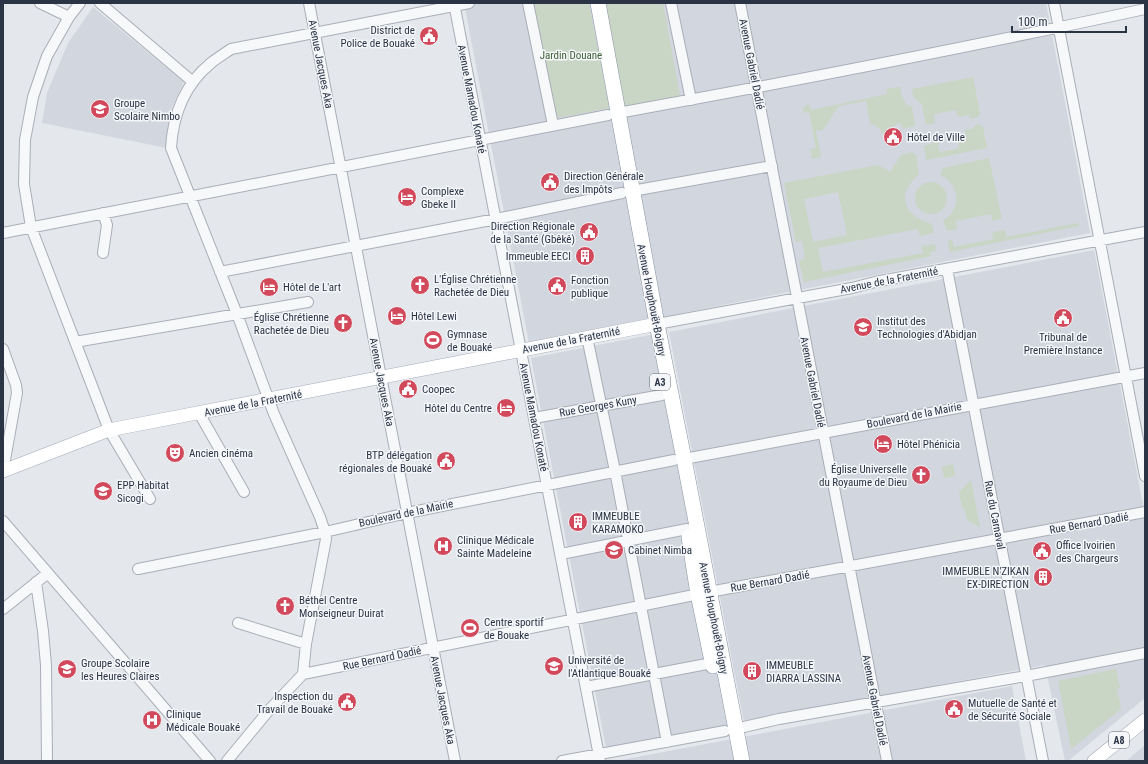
<svg xmlns="http://www.w3.org/2000/svg" width="1148" height="764" font-family="'Roboto Condensed',sans-serif">
  <style>
    .built { fill: #d2d6de }
    .green { fill: #c9d6c5; fill-rule: evenodd }
    .lines { fill: none; stroke-linecap: round; stroke-linejoin: round }
    .minor-casing { stroke: #a9aeb7; stroke-width: 12 }
    .major-casing { stroke: #a3abb8; stroke-width: 14 }
    .highway-casing { stroke: #8b94a3; stroke-width: 16 }
    .minor { stroke: #f7f8fa; stroke-width: 10 }
    .major { stroke: #fff; stroke-width: 13 }
    .highway { stroke: #fff; stroke-width: 15 }
    .labels { text-anchor: middle; stroke-width: 3; stroke-linejoin: round; paint-order: stroke }
    .shield { fill: #f4f6f9; stroke: #676e7b; stroke-width: 1 }
    .shield-label { font-size: 10px; font-weight: bold; fill: #2b3445 }
    .poi-label { font-size: 11px; fill: #2b3445; stroke: #f4f6f9; text-anchor: start }
    .park-label { font-size: 11px; fill: #3f6138; stroke: #f4f6f9 }
    .street-label { font-size: 11px; fill: #2b3445; stroke: #f4f6f9 }
  </style>
  <rect width="100%" height="100%" fill="#e4e7ec"/>
  <path class="built" d="M 464,3 L 1046,3 L 1090,233 L 529,343 Z
    M 93,7 L 184,82 L 171,109 L 167,148 L 42,123 L 47,93 L 68,43 Z
    M 1094,250 L 1145,515 L 1145,698 L 1068,761 L 1065,761 L 1045,665 L 744,722 L 669,332 Z
    M 655,334 L 730,725 L 606,748 L 531,358 Z
    M 1012,686 L 1026,761 L 616,761 Z
    M 1145,745 L 1145,761 L 1126,761 Z"/>
  <path class="green" d="M 532,3 L 589,3 L 609,108 L 555,118 Z
    M 606,3 L 663,3 L 680,96 L 625,106 Z
    M 973,77 L 980,113 L 978,117 L 970,119 L 969,115 L 960,117 L 957,115 L 956,110 L 934,114 L 935,123 L 926,125 L 922,104 L 913,96 L 912,89 Z
    M 900,87 L 901,94 L 906,104 L 912,107 L 915,126 L 903,129 L 901,123 L 895,125 L 889,134 L 884,136 L 879,128 L 870,123 L 866,101 L 839,106 L 823,130 L 816,131 L 821,157 L 812,159 L 811,149 L 816,148 L 809,112 L 804,113 L 803,109 L 806,105 L 809,104 L 811,110 L 887,94 L 886,89 Z
    M 978,124 L 983,127 L 987,148 L 926,160 L 924,146 L 932,144 L 932,142 L 938,141 L 939,144 L 938,145 L 939,152 L 957,149 L 959,146 L 958,140 L 962,139 L 961,135 L 966,134 L 965,130 L 972,129 L 975,125 Z
    M 913,152 L 914,154 L 916,154 L 919,174 C 915,178 910,183 907,189 C 899,207 916,220 932,224 L 934,233 L 920,236 L 918,229 L 818,248 L 823,272 L 923,253 L 922,246 L 935,244 L 936,251 L 930,252 L 931,256 L 804,282 L 799,260 L 805,259 L 802,241 L 796,242 L 784,183 L 878,165 L 890,172 L 901,155 ZM 838,192 L 847,235 L 813,242 L 804,199 Z
    M 989,158 L 1002,219 L 992,221 L 991,214 L 956,221 L 957,229 L 947,231 L 943,221 C 946,218 950,215 952,212 C 962,198 954,181 940,175 L 943,168 Z
    M915 198a16 16 0 1 1 32 0a16 16 0 1 1-32 0Z
    M 1078,223 L 1079,226 L 950,252 L 948,241 L 952,240 L 954,247 L 993,239 L 992,232 L 1005,230 L 1007,237 Z
    M 953,464 L 955,476 L 944,478 L 942,467 Z
    M 971,480 L 980,527 L 967,520 L 965,510 L 962,507 L 959,492 Z
    M 1116,669 L 1120,688 L 1117,689 L 1121,709 L 1071,749 L 1058,681 Z"/>
  <g class="lines">
    <g class="minor-casing">
      <path id="minor" d="M 40,3 L 69,17
        M 80,3 L 69,17 L 47,56 L 33,97 L 25,140 L 24,184 L 31,227 L 109,430 L 150,499
        M 100,3 L 193,82
        M 309,3 L 455,761
        M 454,3 L 600,761
        M 528,3 L 553,125
        M 671,3 L 691,100
        M 740,3 L 887,761
        M 1054,3 L 1145,476
        M 618,113 C 794,81 970,47 1145,9
        M 632,191 L 772,166
        M 3,233 L 608,115
        M 103,253 L 107,225 L 103,213
        M 947,269 L 1043,761
        M 220,272 L 496,219 L 622,193
        M 657,324 L 852,288 L 875,282 L 1145,232
        M 587,337 L 615,471 L 667,742
        M 75,342 L 308,302
        M 3,349 L 16,385 L 17,393 L 3,471
        M 199,413 L 244,492
        M 534,418 L 662,395
        M 684,459 L 1145,373
        M 3,521 L 210,761
        M 561,554 L 687,529
        M 138,569 L 325,532 L 407,513 L 674,460
        M 36,582 L 43,631 L 46,665 L 47,761
        M 3,609 L 48,573
        M 238,623 L 306,644
        M 303,674 L 709,592 L 1145,512
        M 586,687 L 712,663
        M 735,729 L 779,719 L 1026,676 L 1145,653
        M 227,761 L 270,709 L 303,674 L 306,644 L 326,539 L 325,532 L 320,517 L 274,414 L 237,314 L 171,148 C 173,115 184,85 211,63 C 217,58 224,54 231,49 L 469,3
        M 562,761 L 725,731"/>
    </g>
    <g class="major-casing">
      <path id="major" d="M 3,471 L 109,430 L 657,324
        M 1094,761 L 1145,720"/>
    </g>
    <g class="highway-casing">
      <path id="highway" d="M 598,3 L 657,324 L 684,459 L 742,761
        M 689,537 L 698,594 L 713,666"/>
    </g>
    <use href="#minor" class="minor"/>
    <use href="#major" class="major"/>
    <use href="#highway" class="highway"/>
  </g>
  <defs>
    <g id="civic-disc" transform="scale(1)"><circle r="9.5" fill="#d1495b" stroke="#f4f6f9"/><path d="M-.6-6.5H3V-4.5H.6V-3L4-1V1h2V6H-6V1h2V-1L-.6-3ZM-1.2 2.5V6h2.4V2.5Z" fill="#fff"/></g>
    <g id="school-disc" transform="scale(1)"><circle r="9.5" fill="#d1495b" stroke="#f4f6f9"/><path d="M0-5L7-2L0 1L-7-2ZM-4 1L0 2.5L4 1V4Q0 6-4 4Z" fill="#fff"/></g>
    <g id="hotel-disc" transform="scale(1)"><circle r="9.5" fill="#d1495b" stroke="#f4f6f9"/><path d="M-6-4.5h1.5V1H6V5H4.5V3h-9V5H-6ZM-4 0a1.8 1.8 0 1 1 3.6 0ZM.5 0V-2.5h3Q6-2.5 6 0Z" fill="#fff"/></g>
    <g id="building-disc" transform="scale(1)"><circle r="9.5" fill="#d1495b" stroke="#f4f6f9"/><path d="M-4-6H4V6H1V3H-1V6H-4ZM-2.5-4.3h1.7v1.8h-1.7ZM.8-4.3h1.7v1.8H.8ZM-2.5-1h1.7V.8h-1.7ZM.8-1h1.7V.8H.8Z" fill="#fff"/></g>
    <g id="church-disc" transform="scale(1)"><circle r="9.5" fill="#d1495b" stroke="#f4f6f9"/><path d="M-1.2-6h2.4v3.5h3.3v2.4h-3.3V6h-2.4V-.1h-3.3v-2.4h3.3Z" fill="#fff"/></g>
    <g id="university-disc" transform="scale(1)"><circle r="9.5" fill="#d1495b" stroke="#f4f6f9"/><path d="M0-5L7-2L0 1L-7-2ZM-4 1L0 2.5L4 1V4Q0 6-4 4Z" fill="#fff"/></g>
    <g id="stadium-disc" transform="scale(1)"><circle r="9.5" fill="#d1495b" stroke="#f4f6f9"/><path d="M0-5a6.5 5 0 1 0 0 10a6.5 5 0 1 0 0-10ZM-3.5-1.8h7v3.6h-7Z" fill="#fff"/></g>
    <g id="theatre-disc" transform="scale(1)"><circle r="9.5" fill="#d1495b" stroke="#f4f6f9"/><path d="M-5-5.5Q0-4 5-5.5V0Q5 5 0 6Q-5 5-5 0ZM-3.3-2.5H-1v1.5H-3.3ZM1-2.5H3.3v1.5H1ZM-2.8 1Q0 5.5 2.8 1Z" fill="#fff"/></g>
    <g id="hospital-disc" transform="scale(1)"><circle r="9.5" fill="#d1495b" stroke="#f4f6f9"/><path d="M-5-5h3v3.5h4V-5h3V5h-3V1.5h-4V5h-3Z" fill="#fff"/></g>
  </defs>
  <g fill-rule="evenodd">
    <use href="#civic-disc" x="429" y="36"/>
    <use href="#school-disc" x="100" y="109"/>
    <use href="#civic-disc" x="893" y="137"/>
    <use href="#civic-disc" x="550" y="182"/>
    <use href="#hotel-disc" x="407" y="197"/>
    <use href="#civic-disc" x="589" y="232"/>
    <use href="#building-disc" x="585" y="256"/>
    <use href="#church-disc" x="420" y="285"/>
    <use href="#civic-disc" x="557" y="286"/>
    <use href="#hotel-disc" x="269" y="287"/>
    <use href="#hotel-disc" x="397" y="316"/>
    <use href="#civic-disc" x="1063" y="318"/>
    <use href="#church-disc" x="343" y="323"/>
    <use href="#university-disc" x="863" y="327"/>
    <use href="#stadium-disc" x="433" y="340"/>
    <use href="#civic-disc" x="408" y="389"/>
    <use href="#hotel-disc" x="506" y="408"/>
    <use href="#hotel-disc" x="883" y="444"/>
    <use href="#theatre-disc" x="175" y="453"/>
    <use href="#civic-disc" x="446" y="461"/>
    <use href="#church-disc" x="921" y="475"/>
    <use href="#school-disc" x="103" y="491"/>
    <use href="#building-disc" x="578" y="522"/>
    <use href="#hospital-disc" x="443" y="546"/>
    <use href="#university-disc" x="614" y="550"/>
    <use href="#civic-disc" x="1042" y="551"/>
    <use href="#building-disc" x="1043" y="577"/>
    <use href="#church-disc" x="285" y="606"/>
    <use href="#stadium-disc" x="470" y="628"/>
    <use href="#university-disc" x="554" y="666"/>
    <use href="#school-disc" x="67" y="669"/>
    <use href="#building-disc" x="752" y="671"/>
    <use href="#civic-disc" x="347" y="702"/>
    <use href="#civic-disc" x="954" y="709"/>
    <use href="#hospital-disc" x="152" y="720"/>
  </g>
  <g class="labels">
    <g class="shield">
      <rect x="650" y="374" width="20" height="16" rx="3"/>
      <rect x="1109" y="732" width="20" height="16" rx="3"/>
    </g>
    <g class="shield-label">
      <text x="660" y="386">A3</text>
      <text x="1119" y="744">A8</text>
    </g>
    <g class="poi-label">
      <text x="415" y="34" text-anchor="end">District de<tspan x="415" dy="13">Police de Bouaké</tspan></text>
      <text x="114" y="107">Groupe<tspan x="114" dy="13">Scolaire Nimbo</tspan></text>
      <text x="907" y="141">Hôtel de Ville</text>
      <text x="564" y="180">Direction Générale<tspan x="564" dy="13">des Impôts</tspan></text>
      <text x="421" y="195">Complexe<tspan x="421" dy="13">Gbeke II</tspan></text>
      <text x="575" y="230" text-anchor="end">Direction Régionale<tspan x="575" dy="13">de la Santé (Gbêkê)</tspan></text>
      <text x="571" y="260" text-anchor="end">Immeuble EECI</text>
      <text x="434" y="283">L'Église Chrétienne<tspan x="434" dy="13">Rachetée de Dieu</tspan></text>
      <text x="571" y="284">Fonction<tspan x="571" dy="13">publique</tspan></text>
      <text x="283" y="291">Hôtel de L'art</text>
      <text x="411" y="320">Hôtel Lewi</text>
      <text x="329" y="321" text-anchor="end">Église Chrétienne<tspan x="329" dy="13">Rachetée de Dieu</tspan></text>
      <text x="877" y="325">Institut des<tspan x="877" dy="13">Technologies d'Abidjan</tspan></text>
      <text x="447" y="338">Gymnase<tspan x="447" dy="13">de Bouaké</tspan></text>
      <text x="1063" y="341" text-anchor="middle">Tribunal de<tspan x="1063" dy="13">Première Instance</tspan></text>
      <text x="422" y="393">Coopec</text>
      <text x="492" y="412" text-anchor="end">Hôtel du Centre</text>
      <text x="897" y="448">Hôtel Phénicia</text>
      <text x="189" y="457">Ancien cinéma</text>
      <text x="432" y="459" text-anchor="end">BTP délégation<tspan x="432" dy="13">régionales de Bouaké</tspan></text>
      <text x="907" y="473" text-anchor="end">Église Universelle<tspan x="907" dy="13">du Royaume de Dieu</tspan></text>
      <text x="117" y="489">EPP Habitat<tspan x="117" dy="13">Sicogi</tspan></text>
      <text x="592" y="520">IMMEUBLE<tspan x="592" dy="13">KARAMOKO</tspan></text>
      <text x="457" y="544">Clinique Médicale<tspan x="457" dy="13">Sainte Madeleine</tspan></text>
      <text x="1056" y="549">Office Ivoirien<tspan x="1056" dy="13">des Chargeurs</tspan></text>
      <text x="628" y="554">Cabinet Nimba</text>
      <text x="1029" y="575" text-anchor="end">IMMEUBLE N'ZIKAN<tspan x="1029" dy="13">EX-DIRECTION</tspan></text>
      <text x="299" y="604">Béthel Centre<tspan x="299" dy="13">Monseigneur Duirat</tspan></text>
      <text x="484" y="626">Centre sportif<tspan x="484" dy="13">de Bouake</tspan></text>
      <text x="568" y="664">Université de<tspan x="568" dy="13">l'Atlantique Bouaké</tspan></text>
      <text x="81" y="667">Groupe Scolaire<tspan x="81" dy="13">les Heures Claires</tspan></text>
      <text x="766" y="669">IMMEUBLE<tspan x="766" dy="13">DIARRA LASSINA</tspan></text>
      <text x="333" y="700" text-anchor="end">Inspection du<tspan x="333" dy="13">Travail de Bouaké</tspan></text>
      <text x="968" y="707">Mutuelle de Santé et<tspan x="968" dy="13">de Sécurité Sociale</tspan></text>
      <text x="166" y="718">Clinique<tspan x="166" dy="13">Médicale Bouaké</tspan></text>
    </g>
    <g class="park-label">
      <text x="571" y="59">Jardin Douane</text>
    </g>
    <g class="street-label">
      <text transform="translate(321 64) rotate(79)" y="4">Avenue Jacques Aka</text>
      <text transform="translate(752 64) rotate(79)" y="4">Avenue Gabriel Dadié</text>
      <text transform="translate(472 99) rotate(79)" y="4">Avenue Mamadou Konaté</text>
      <text transform="translate(889 280) rotate(-11)" y="4">Avenue de la Fraternité</text>
      <text transform="translate(652 300) rotate(79)" y="4">Avenue Houphouët-Boigny</text>
      <text transform="translate(571 340) rotate(-11)" y="4">Avenue de la Fraternité</text>
      <text transform="translate(382 382) rotate(79)" y="4">Avenue Jacques Aka</text>
      <text transform="translate(813 382) rotate(79)" y="4">Avenue Gabriel Dadié</text>
      <text transform="translate(253 403) rotate(-11)" y="4">Avenue de la Fraternité</text>
      <text transform="translate(598 406) rotate(-10)" y="4">Rue Georges Kuny</text>
      <text transform="translate(914 415) rotate(-11)" y="4">Boulevard de la Mairie</text>
      <text transform="translate(534 417) rotate(79)" y="4">Avenue Mamadou Konaté</text>
      <text transform="translate(406 513) rotate(-12)" y="4">Boulevard de la Mairie</text>
      <text transform="translate(995 515) rotate(79)" y="4">Rue du Carnaval</text>
      <text transform="translate(1089 523) rotate(-10)" y="4">Rue Bernard Dadié</text>
      <text transform="translate(770 581) rotate(-10)" y="4">Rue Bernard Dadié</text>
      <text transform="translate(714 618) rotate(79)" y="4">Avenue Houphouët-Boigny</text>
      <text transform="translate(382 658) rotate(-12)" y="4">Rue Bernard Dadié</text>
      <text transform="translate(443 700) rotate(79)" y="4">Avenue Jacques Aka</text>
      <text transform="translate(875 700) rotate(79)" y="4">Avenue Gabriel Dadié</text>
    </g>
  </g>
  <rect width="1148" height="764" fill="none" stroke="#2b3445" stroke-width="8"/>
  <path d="M1012 26v6h114v-6" fill="none" stroke="#2b3445" stroke-width="2"/>
  <text x="1018" y="26" font-size="12" fill="#2b3445" stroke="#f4f6f9" stroke-width="3" paint-order="stroke">100 m</text>
</svg>
